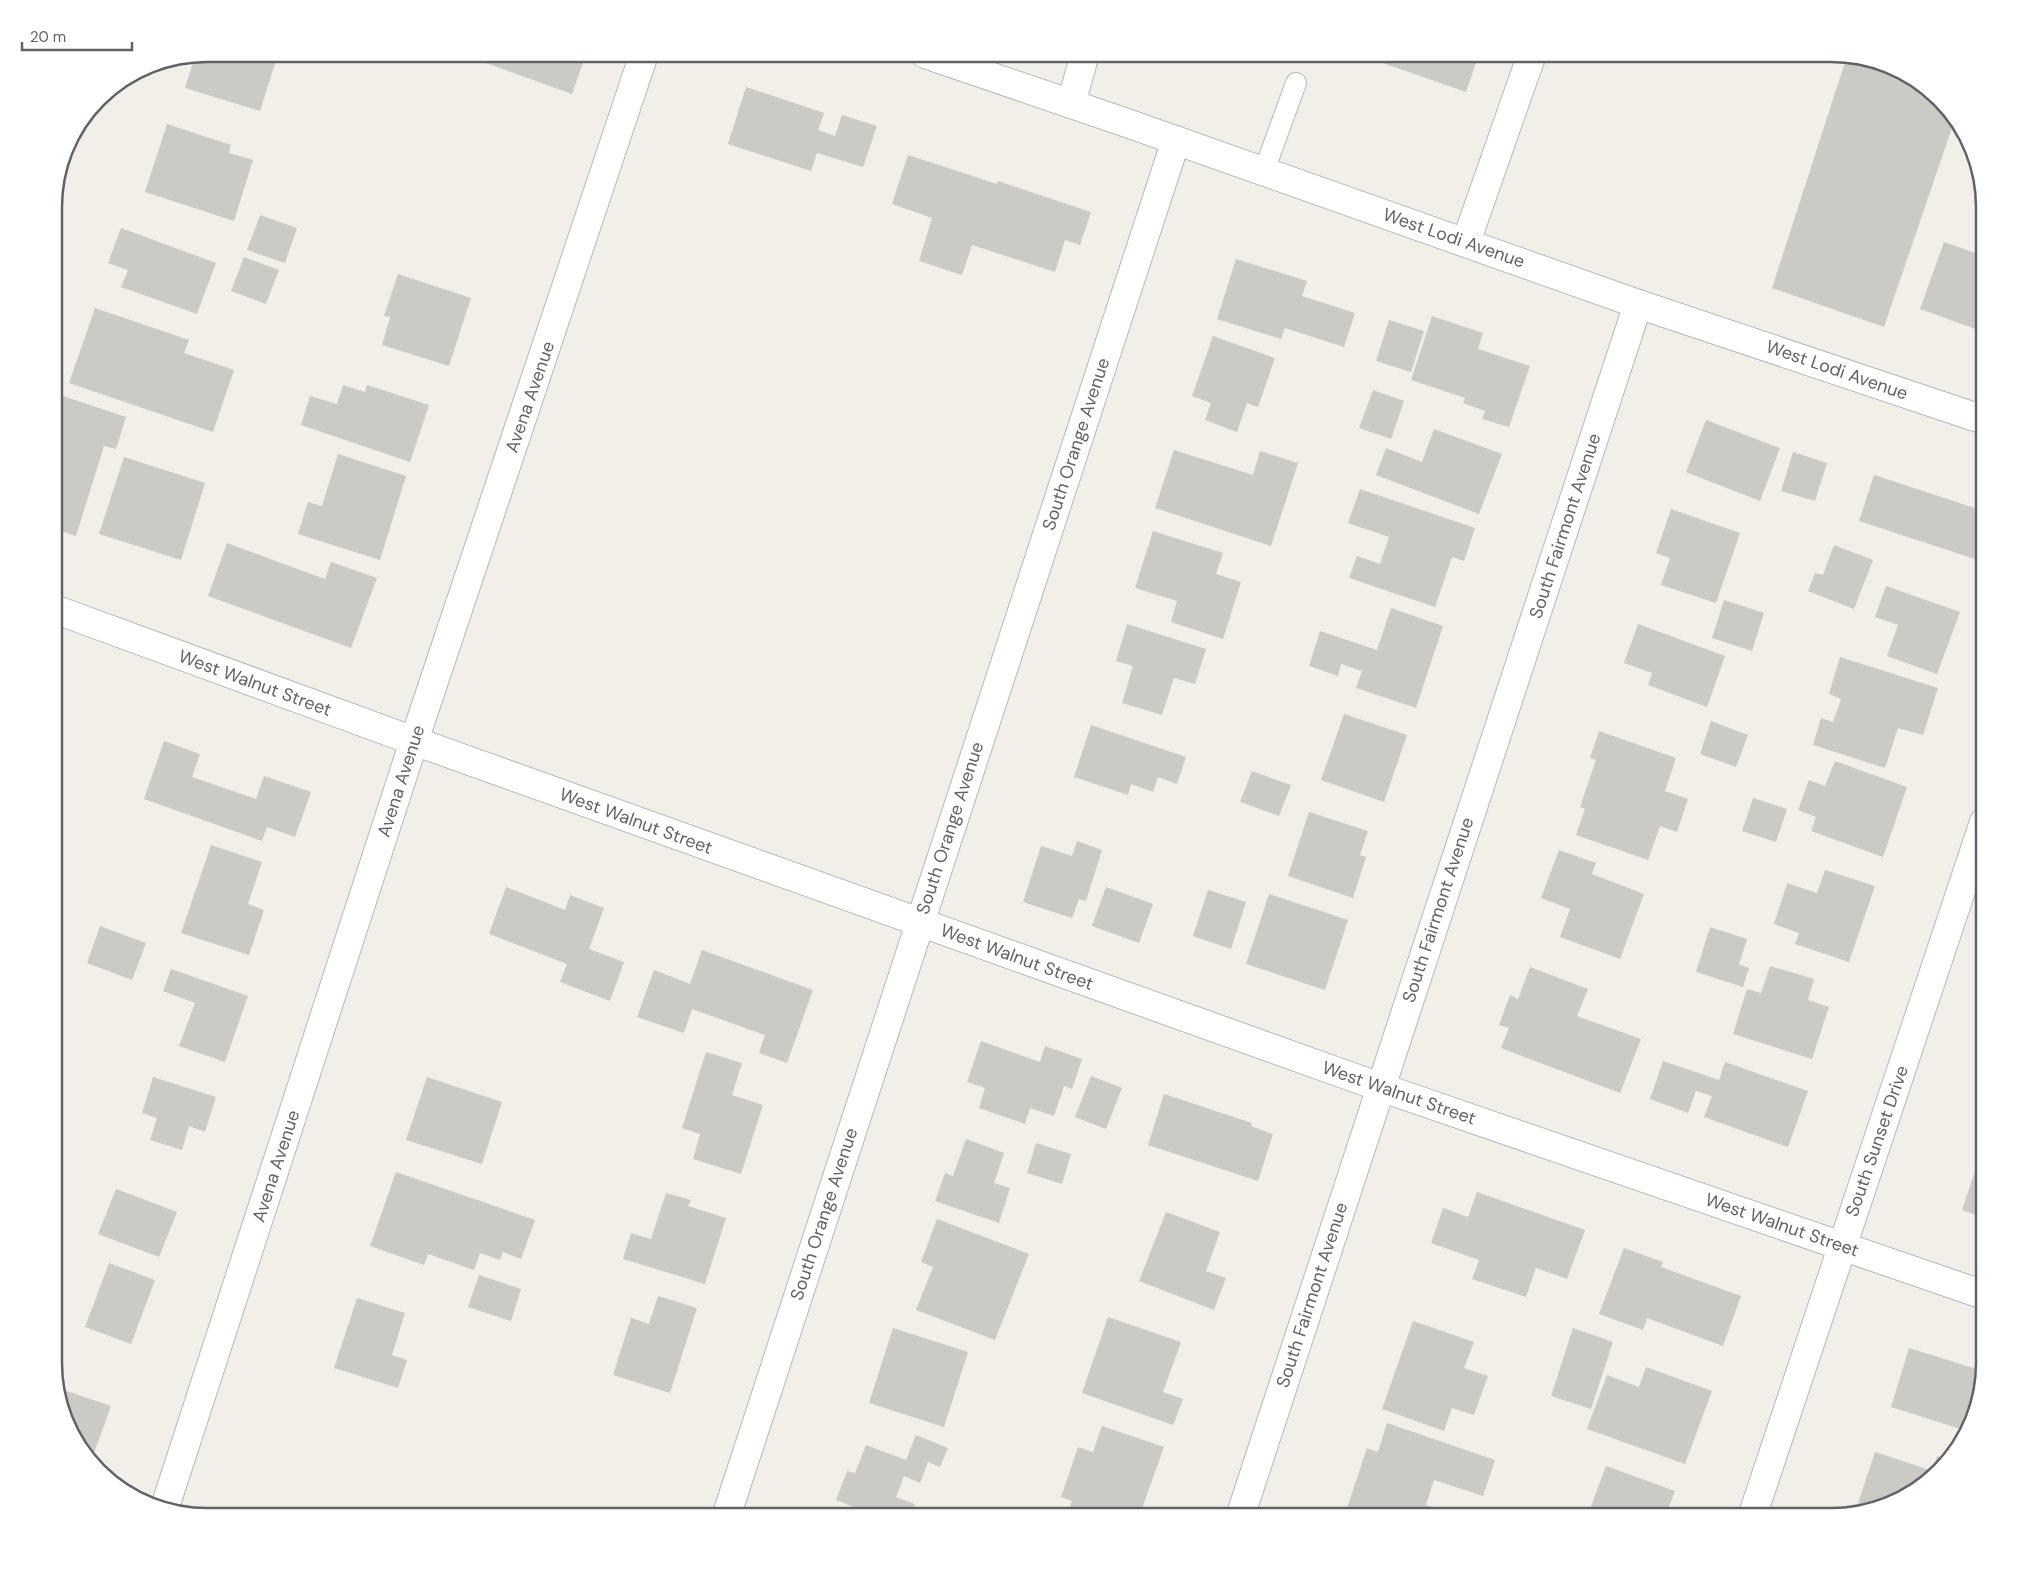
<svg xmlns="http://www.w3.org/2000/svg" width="2038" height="1571" font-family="'DM Sans',sans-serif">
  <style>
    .building { fill: #cccac5 }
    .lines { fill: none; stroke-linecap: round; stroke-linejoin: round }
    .service-casing { stroke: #b5b8bc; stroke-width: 22 }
    .minor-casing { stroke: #b5b8bc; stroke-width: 30 }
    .secondary-casing { stroke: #b6babf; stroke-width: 30 }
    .service { stroke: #fff; stroke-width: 20 }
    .minor { stroke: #fff; stroke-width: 28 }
    .secondary { stroke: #fff; stroke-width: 28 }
    .labels { text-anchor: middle; stroke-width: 4; stroke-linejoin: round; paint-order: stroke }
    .street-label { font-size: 18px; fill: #5f6368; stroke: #fff }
    .rim { fill: none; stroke: #5f6368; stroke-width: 2.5 }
  </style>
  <rect width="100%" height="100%" fill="#f1efe8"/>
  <path class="building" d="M 207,54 L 278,54 L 260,111 L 185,88 L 195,56 Z
    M 461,54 L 586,54 L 572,94 Z
    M 1357,54 L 1479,54 L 1466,92 Z
    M 1847,56 L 1880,62 L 1924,86 L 1954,122 L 1884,327 L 1772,288 Z
    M 746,87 L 824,113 L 818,130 L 835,136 L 842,115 L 877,126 L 863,167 L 817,153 L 811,171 L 728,144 Z
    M 167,124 L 231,145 L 229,153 L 253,160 L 234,221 L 145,192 Z
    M 908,155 L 997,184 L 998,181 L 1091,212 L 1080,245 L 1065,240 L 1055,272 L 972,245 L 962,275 L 919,261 L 932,218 L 892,204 Z
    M 1983,200 L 1984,207 L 1984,214 L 1979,212 Z
    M 260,215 L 297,228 L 285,263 L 247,250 Z
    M 121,228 L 216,263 L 197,314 L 121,287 L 128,270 L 108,263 Z
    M 1944,242 L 1984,256 L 1984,332 L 1920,309 Z
    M 244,257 L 279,270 L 266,304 L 231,291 Z
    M 1236,259 L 1307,281 L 1302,296 L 1355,313 L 1344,347 L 1285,328 L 1281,339 L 1217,319 Z
    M 398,274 L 471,298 L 449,366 L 382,345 L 390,317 L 384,316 Z
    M 95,308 L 189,340 L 184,353 L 234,370 L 213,432 L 69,383 Z
    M 1432,316 L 1483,333 L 1478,349 L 1530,366 L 1509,427 L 1482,419 L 1485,411 L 1463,403 L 1465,398 L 1411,380 Z
    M 1389,320 L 1424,331 L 1411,372 L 1376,361 Z
    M 1213,336 L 1275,358 L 1258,407 L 1247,403 L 1237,432 L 1205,420 L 1211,403 L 1192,396 Z
    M 343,385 L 365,392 L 367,385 L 429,405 L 410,462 L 301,425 L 310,396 L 337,404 Z
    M 1373,390 L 1404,401 L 1391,439 L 1359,428 Z
    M 63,396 L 126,417 L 116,449 L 104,446 L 76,536 L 54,529 L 54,425 Z
    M 1706,420 L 1780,448 L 1760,501 L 1686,472 Z
    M 1434,429 L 1502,454 L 1479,514 L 1376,475 L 1386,448 L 1422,462 Z
    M 1174,450 L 1253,475 L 1260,451 L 1298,463 L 1271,546 L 1155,508 Z
    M 1793,452 L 1827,463 L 1815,501 L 1781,491 Z
    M 338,454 L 406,476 L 380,560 L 298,534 L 308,502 L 322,506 Z
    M 124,457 L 205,483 L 181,560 L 99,534 Z
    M 1874,475 L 1984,511 L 1984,552 L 1981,561 L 1859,521 Z
    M 1360,489 L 1475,528 L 1464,561 L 1452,557 L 1435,607 L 1349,578 L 1357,556 L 1380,564 L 1389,537 L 1348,523 Z
    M 1671,509 L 1740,533 L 1716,603 L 1661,585 L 1670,558 L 1656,553 Z
    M 1153,531 L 1223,553 L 1216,574 L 1241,582 L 1223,639 L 1171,622 L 1177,601 L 1135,588 Z
    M 227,543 L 325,579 L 331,562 L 377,578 L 351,648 L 208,596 Z
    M 1834,545 L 1873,560 L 1854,609 L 1808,591 L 1815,573 L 1823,575 Z
    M 1886,586 L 1960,612 L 1937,674 L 1887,656 L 1898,625 L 1875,617 Z
    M 1724,600 L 1764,613 L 1752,651 L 1712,638 Z
    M 1391,608 L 1443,626 L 1416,708 L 1356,688 L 1362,671 L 1341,664 L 1338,676 L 1309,666 L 1320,631 L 1377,650 Z
    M 1127,624 L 1206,649 L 1195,684 L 1174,678 L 1162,715 L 1122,703 L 1133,666 L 1116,661 Z
    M 1638,624 L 1725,656 L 1707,707 L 1648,685 L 1652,673 L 1624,663 Z
    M 1840,657 L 1938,688 L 1923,735 L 1898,728 L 1885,768 L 1813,745 L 1821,718 L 1833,722 L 1841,699 L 1829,694 Z
    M 1344,714 L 1407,735 L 1384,802 L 1321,780 Z
    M 1711,721 L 1748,735 L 1736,767 L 1700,754 Z
    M 1091,725 L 1186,757 L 1177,784 L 1158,777 L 1153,792 L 1131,784 L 1128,795 L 1074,777 Z
    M 1599,731 L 1676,758 L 1665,791 L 1688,799 L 1677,832 L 1660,826 L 1648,860 L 1576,835 L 1585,809 L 1580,807 L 1596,760 L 1590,758 Z
    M 164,741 L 200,754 L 192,777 L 256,799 L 264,776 L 311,792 L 295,837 L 267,827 L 262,841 L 144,799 Z
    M 1835,761 L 1907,787 L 1883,857 L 1811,831 L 1816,817 L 1798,810 L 1809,780 L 1825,786 Z
    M 1252,771 L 1291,785 L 1279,816 L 1240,802 Z
    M 1753,798 L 1787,809 L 1776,842 L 1742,831 Z
    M 1309,812 L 1368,831 L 1360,855 L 1366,857 L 1353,898 L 1288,876 Z
    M 1077,841 L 1102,850 L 1086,901 L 1079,899 L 1072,918 L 1023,902 L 1041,846 L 1072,856 Z
    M 211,845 L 262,862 L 248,904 L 264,910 L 249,955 L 181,933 Z
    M 1559,850 L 1596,863 L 1592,874 L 1644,894 L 1620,959 L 1560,937 L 1570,909 L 1541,898 Z
    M 1825,870 L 1875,886 L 1849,962 L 1795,944 L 1799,933 L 1774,924 L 1787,883 L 1817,893 Z
    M 506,887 L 565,910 L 570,895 L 604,908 L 589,949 L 624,962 L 610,1001 L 560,982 L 567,964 L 489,934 Z
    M 1106,887 L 1153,904 L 1139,943 L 1092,926 Z
    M 1208,890 L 1246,902 L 1231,949 L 1193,936 Z
    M 1269,894 L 1348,920 L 1325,990 L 1246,964 Z
    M 100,926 L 146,943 L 132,980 L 87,963 Z
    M 1710,927 L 1747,939 L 1739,964 L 1749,968 L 1743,987 L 1696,972 Z
    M 702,950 L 813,990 L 787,1063 L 759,1053 L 765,1035 L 692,1009 L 684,1033 L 637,1017 L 654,970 L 690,984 Z
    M 1770,966 L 1814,979 L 1808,1000 L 1829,1007 L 1812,1059 L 1733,1034 L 1747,989 L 1761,993 Z
    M 1530,967 L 1588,989 L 1577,1016 L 1641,1039 L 1620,1093 L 1501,1048 L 1509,1028 L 1499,1025 L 1510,995 L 1518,999 Z
    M 171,969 L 248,996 L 225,1062 L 179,1046 L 195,1003 L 163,991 Z
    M 981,1041 L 1040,1062 L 1045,1046 L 1082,1059 L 1072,1089 L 1064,1086 L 1054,1116 L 1030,1108 L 1025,1124 L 979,1108 L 985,1088 L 967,1082 Z
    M 706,1052 L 742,1063 L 732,1095 L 763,1105 L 741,1174 L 693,1159 L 700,1134 L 682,1128 Z
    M 1663,1061 L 1719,1080 L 1725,1062 L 1808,1091 L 1788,1147 L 1704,1117 L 1712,1096 L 1696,1091 L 1688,1113 L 1650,1099 Z
    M 1091,1076 L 1122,1088 L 1106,1129 L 1075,1117 Z
    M 153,1077 L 216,1097 L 205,1132 L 189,1126 L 182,1150 L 150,1140 L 157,1118 L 142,1113 Z
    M 427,1077 L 502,1102 L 482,1164 L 406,1140 Z
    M 1164,1094 L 1252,1123 L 1251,1126 L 1273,1134 L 1258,1181 L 1148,1145 Z
    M 966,1139 L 1004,1153 L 994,1183 L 1010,1188 L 999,1223 L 935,1201 L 945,1173 L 953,1176 Z
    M 1036,1143 L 1071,1154 L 1062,1184 L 1027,1173 Z
    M 1977,1165 L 1984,1167 L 1984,1218 L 1962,1210 Z
    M 396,1172 L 535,1220 L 521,1259 L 503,1252 L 500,1260 L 480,1253 L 474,1270 L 428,1254 L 424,1265 L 370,1246 Z
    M 116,1189 L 177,1212 L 159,1257 L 98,1234 Z
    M 1477,1192 L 1585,1230 L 1567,1279 L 1536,1268 L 1526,1297 L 1472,1279 L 1479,1260 L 1431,1243 L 1443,1208 L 1468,1217 Z
    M 666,1193 L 691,1200 L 688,1206 L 726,1218 L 705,1284 L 623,1259 L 631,1233 L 651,1239 Z
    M 1166,1212 L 1220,1232 L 1206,1271 L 1226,1278 L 1214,1310 L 1139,1281 Z
    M 937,1219 L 1029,1254 L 995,1340 L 916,1310 L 933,1267 L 921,1262 Z
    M 1624,1248 L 1663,1262 L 1661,1267 L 1741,1296 L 1723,1346 L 1647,1318 L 1643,1330 L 1599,1314 Z
    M 109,1263 L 155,1280 L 131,1344 L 85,1327 Z
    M 479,1275 L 521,1289 L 511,1321 L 468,1307 Z
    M 658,1296 L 697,1308 L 670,1393 L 613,1375 L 631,1318 L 649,1324 Z
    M 357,1298 L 405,1313 L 392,1355 L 407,1360 L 398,1388 L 334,1368 Z
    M 1108,1317 L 1181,1342 L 1163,1392 L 1183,1399 L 1173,1425 L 1082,1393 Z
    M 1413,1321 L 1474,1342 L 1464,1368 L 1488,1376 L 1474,1415 L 1452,1408 L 1444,1431 L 1382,1409 Z
    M 893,1328 L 968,1352 L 944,1427 L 869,1403 Z
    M 1573,1328 L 1613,1342 L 1591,1409 L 1551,1396 Z
    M 1909,1348 L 1983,1371 L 1976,1413 L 1974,1417 L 1965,1414 L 1960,1429 L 1891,1407 Z
    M 1646,1367 L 1712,1391 L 1685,1464 L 1587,1429 L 1607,1375 L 1639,1387 Z
    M 58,1388 L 111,1406 L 94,1453 L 83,1449 L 70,1432 Z
    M 1387,1423 L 1495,1460 L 1483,1496 L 1434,1480 L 1426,1505 L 1440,1510 L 1438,1517 L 1344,1517 L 1367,1448 L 1378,1452 Z
    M 1102,1426 L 1164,1447 L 1139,1517 L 1066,1517 L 1072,1501 L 1061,1497 L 1078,1447 L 1093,1452 Z
    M 916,1435 L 948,1448 L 940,1467 L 928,1462 L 920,1483 L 904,1476 L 896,1497 L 915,1504 L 910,1517 L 880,1517 L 836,1500 L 847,1471 L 855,1473 L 866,1445 L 906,1460 Z
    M 1875,1452 L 1933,1471 L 1937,1456 L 1949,1460 L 1898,1502 L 1855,1512 Z
    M 1606,1466 L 1675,1491 L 1665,1517 L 1587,1517 Z
    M 329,1513 L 340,1517 L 327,1517 Z"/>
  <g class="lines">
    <g class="service-casing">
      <path id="service" d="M 1264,171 L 1296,83"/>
    </g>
    <g class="minor-casing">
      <path id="minor" d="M 1071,104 L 1085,54
        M 1466,242 L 1532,54
        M 54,609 L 414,741 L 1380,1087 L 1984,1295
        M 164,1510 L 414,741 L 644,54
        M 726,1517 L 1176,140
        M 1240,1517 L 1638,304
        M 1752,1517 L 1984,822"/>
    </g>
    <g class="secondary-casing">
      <path id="secondary" d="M 925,54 L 1124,122 L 1638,304 L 1984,420"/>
    </g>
    <use href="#service" class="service"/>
    <use href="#minor" class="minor"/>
    <use href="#secondary" class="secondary"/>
  </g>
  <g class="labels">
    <g class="street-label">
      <text transform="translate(1454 238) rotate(19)" y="6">West Lodi Avenue</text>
      <text transform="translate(1837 370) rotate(19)" y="6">West Lodi Avenue</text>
      <text transform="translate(530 397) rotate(-71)" y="6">Avena Avenue</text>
      <text transform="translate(1076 444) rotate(-72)" y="6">South Orange Avenue</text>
      <text transform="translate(1565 526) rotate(-72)" y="6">South Fairmont Avenue</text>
      <text transform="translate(255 683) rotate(20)" y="6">West Walnut Street</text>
      <text transform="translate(401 781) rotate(-72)" y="6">Avena Avenue</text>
      <text transform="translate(636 821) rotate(20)" y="6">West Walnut Street</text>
      <text transform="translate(950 828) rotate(-72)" y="6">South Orange Avenue</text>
      <text transform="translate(1438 910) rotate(-72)" y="6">South Fairmont Avenue</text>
      <text transform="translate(1017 957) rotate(20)" y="6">West Walnut Street</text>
      <text transform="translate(1399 1093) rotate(19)" y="6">West Walnut Street</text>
      <text transform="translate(1877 1141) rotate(-71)" y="6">South Sunset Drive</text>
      <text transform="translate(276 1166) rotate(-72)" y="6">Avena Avenue</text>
      <text transform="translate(824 1214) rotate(-72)" y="6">South Orange Avenue</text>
      <text transform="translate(1782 1225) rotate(19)" y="6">West Walnut Street</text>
      <text transform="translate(1312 1295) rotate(-72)" y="6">South Fairmont Avenue</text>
    </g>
  </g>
  <path d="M0 0H2038V1571H0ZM207 62H1831A145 145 0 0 1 1976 207V1363A145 145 0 0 1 1831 1508H207A145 145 0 0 1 62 1363V207A145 145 0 0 1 207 62Z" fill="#fff" fill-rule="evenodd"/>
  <path class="rim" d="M207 62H1831A145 145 0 0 1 1976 207V1363A145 145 0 0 1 1831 1508H207A145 145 0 0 1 62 1363V207A145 145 0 0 1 207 62Z"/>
  <path d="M22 42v8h110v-8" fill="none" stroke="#5f6368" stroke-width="2.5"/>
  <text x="30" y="42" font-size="15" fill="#5f6368" stroke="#ffffff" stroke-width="4" paint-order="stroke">20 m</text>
</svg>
